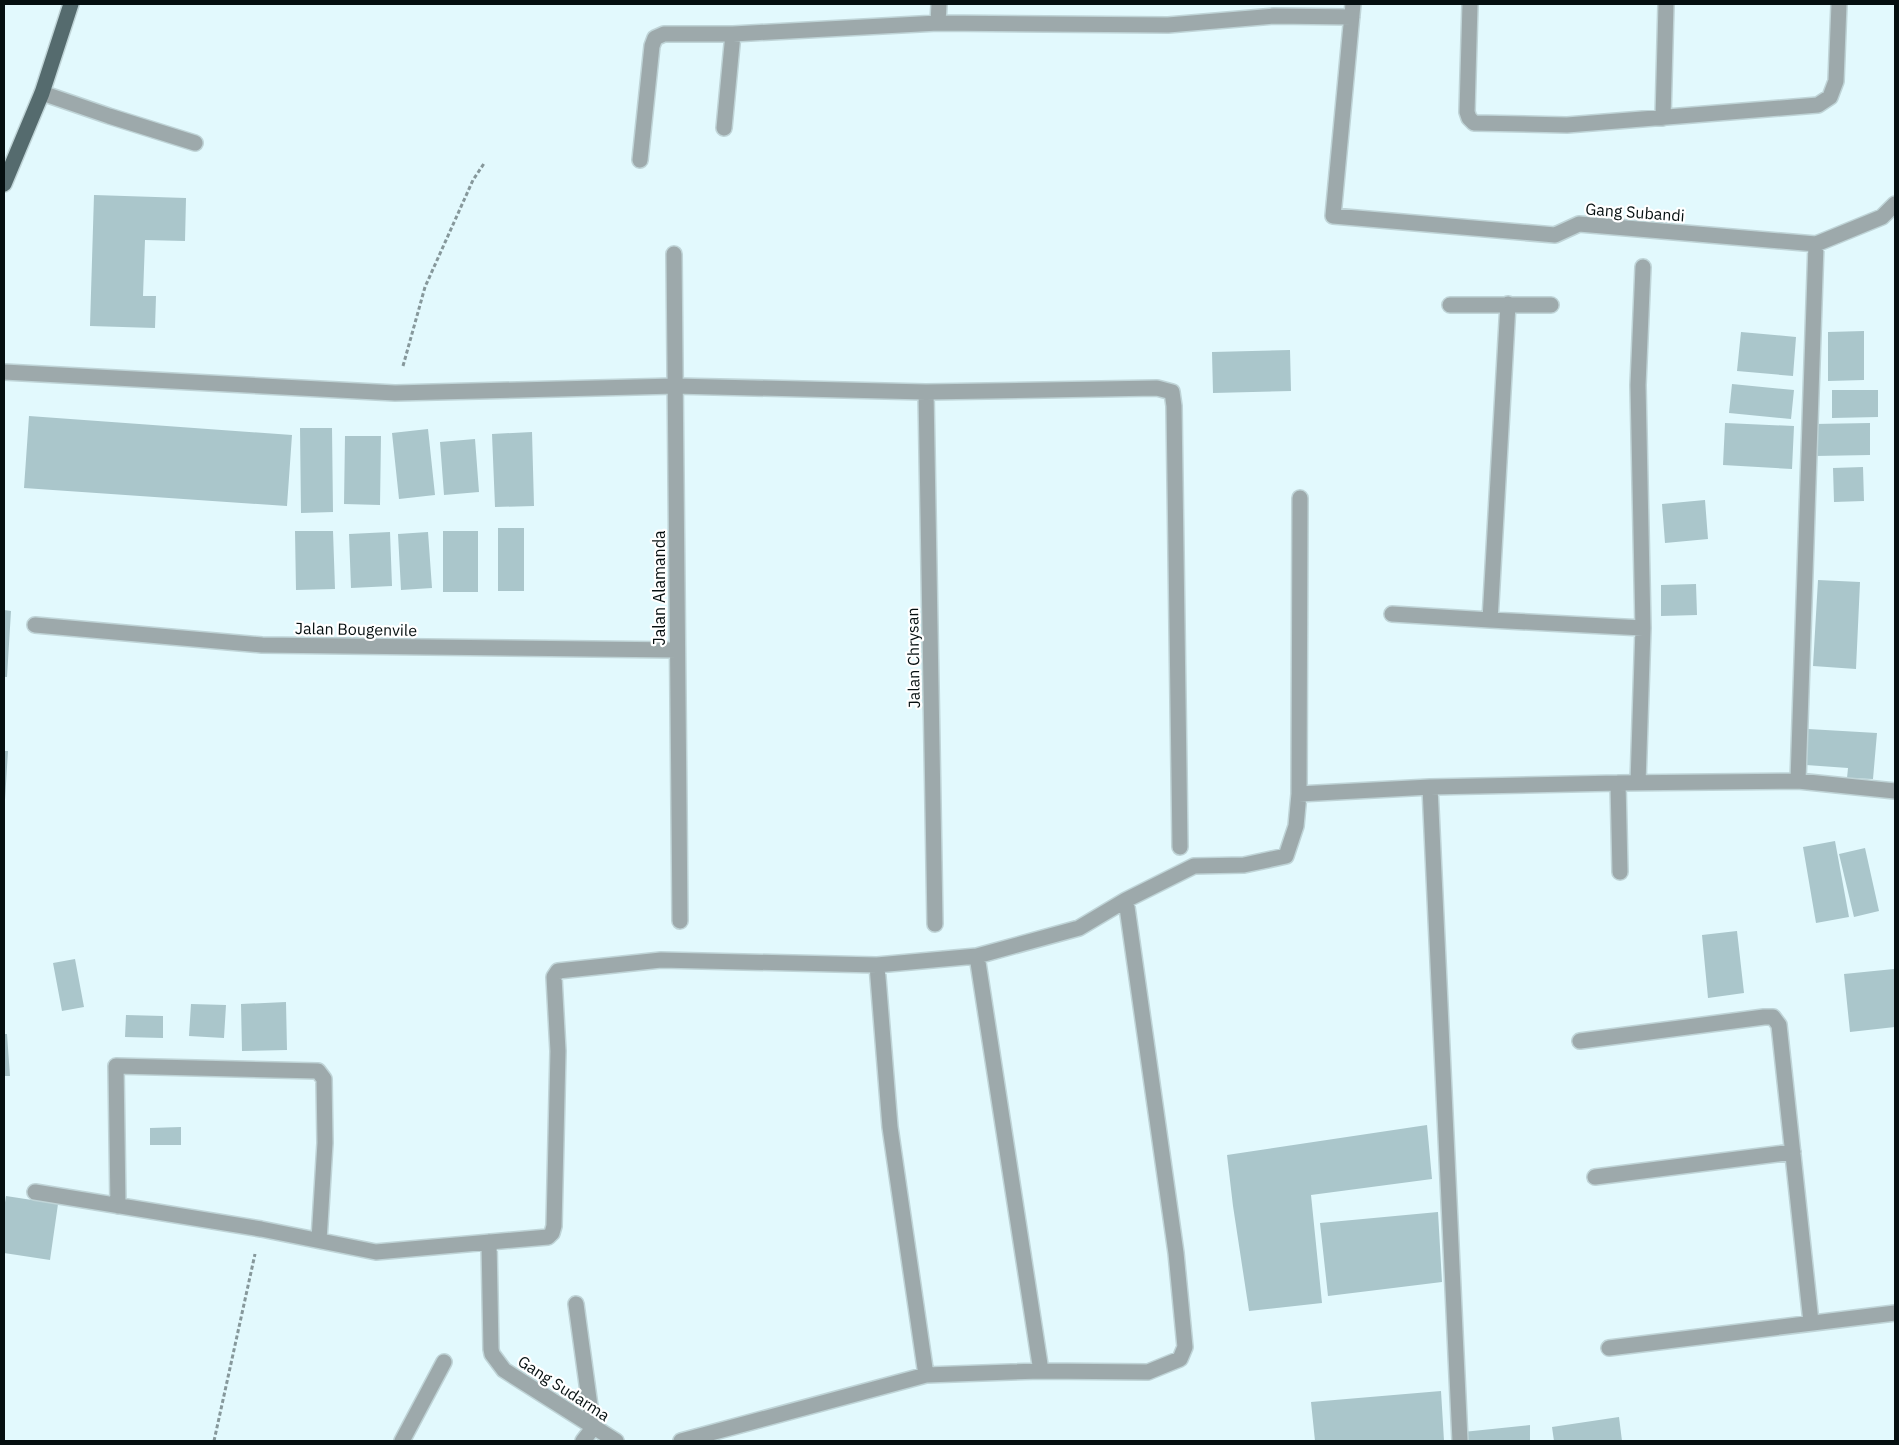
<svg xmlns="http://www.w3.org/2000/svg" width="1899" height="1445" font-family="'IBM Plex Sans',sans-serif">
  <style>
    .building { fill: #aac6cb }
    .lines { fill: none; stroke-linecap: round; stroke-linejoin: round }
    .minor-casing { stroke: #bfd4d7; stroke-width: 18 }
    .major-casing { stroke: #bfd4d7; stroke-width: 18 }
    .path { stroke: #86989b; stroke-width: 3; stroke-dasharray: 4 2.5; stroke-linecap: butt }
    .minor { stroke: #9da9ab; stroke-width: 15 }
    .major { stroke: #556b6e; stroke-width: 15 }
    .labels { text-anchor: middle; stroke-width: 4.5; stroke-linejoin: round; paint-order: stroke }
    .street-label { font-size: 16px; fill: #050f10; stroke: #fff }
  </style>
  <rect width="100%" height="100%" fill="#e2f9fd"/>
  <path class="building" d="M 94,195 L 186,198 L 185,241 L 145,240 L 143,296 L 156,296 L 155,328 L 90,326 Z
    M 1864,331 L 1864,380 L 1828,381 L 1828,332 Z
    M 1741,332 L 1796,337 L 1793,376 L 1737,371 Z
    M 1290,350 L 1291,391 L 1213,393 L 1212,352 Z
    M 1732,384 L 1794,390 L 1791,419 L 1729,413 Z
    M 1832,390 L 1878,390 L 1878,417 L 1832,418 Z
    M 29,416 L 292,435 L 287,506 L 24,488 Z
    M 1725,423 L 1794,426 L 1792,469 L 1723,465 Z
    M 1870,423 L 1870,455 L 1815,456 L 1814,424 Z
    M 300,428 L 332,428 L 333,512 L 301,513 Z
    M 428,429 L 435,495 L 399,499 L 392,433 Z
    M 532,432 L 534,506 L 495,507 L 492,434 Z
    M 345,436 L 381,436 L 380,505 L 344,504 Z
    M 475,439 L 479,492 L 444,495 L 440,442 Z
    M 1863,467 L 1864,501 L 1834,502 L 1833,468 Z
    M 1705,500 L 1708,539 L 1665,543 L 1662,504 Z
    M 498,528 L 524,528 L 524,591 L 498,591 Z
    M 295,531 L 333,531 L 335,589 L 296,590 Z
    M 443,531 L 478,531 L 478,592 L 443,592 Z
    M 390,532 L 392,586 L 351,588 L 349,534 Z
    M 428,532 L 432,588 L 401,590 L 398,534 Z
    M 1818,580 L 1860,582 L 1856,669 L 1813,666 Z
    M 1696,584 L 1697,615 L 1661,616 L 1661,585 Z
    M 4,610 L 11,611 L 7,677 L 4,677 Z
    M 1808,729 L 1877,733 L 1873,779 L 1847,778 L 1848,768 L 1806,765 Z
    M 4,751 L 8,751 L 5,800 L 4,800 Z
    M 1835,841 L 1849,917 L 1816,923 L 1803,847 Z
    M 1865,848 L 1879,911 L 1854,917 L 1839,854 Z
    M 1737,931 L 1744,993 L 1708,998 L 1702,935 Z
    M 75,959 L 84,1007 L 62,1011 L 53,963 Z
    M 1894,969 L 1895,1027 L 1850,1032 L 1844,974 Z
    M 286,1002 L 287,1050 L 242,1051 L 241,1004 Z
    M 191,1004 L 226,1005 L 224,1038 L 189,1036 Z
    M 126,1015 L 163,1016 L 163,1038 L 125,1037 Z
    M 4,1034 L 7,1034 L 10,1076 L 4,1076 Z
    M 1427,1125 L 1432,1179 L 1311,1195 L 1322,1303 L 1249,1311 L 1233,1206 L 1227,1155 Z
    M 181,1127 L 181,1145 L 150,1145 L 150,1128 Z
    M 6,1196 L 58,1204 L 50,1260 L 4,1253 L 4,1209 Z
    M 1438,1212 L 1442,1282 L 1328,1296 L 1320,1223 Z
    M 1441,1391 L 1444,1441 L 1315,1441 L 1311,1402 Z
    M 1619,1417 L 1622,1441 L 1554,1441 L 1552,1427 Z
    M 1530,1425 L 1530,1441 L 1465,1441 L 1463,1432 Z"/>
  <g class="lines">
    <g class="minor-casing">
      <path id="minor" d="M 1353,4 L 1333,216 L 1555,235 L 1579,224 L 1816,244 L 1882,217 L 1895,204
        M 1470,4 L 1467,112 L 1469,118 L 1474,123 L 1567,125 L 1818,105 L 1830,97 L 1836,81 L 1839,4
        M 938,23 L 939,4
        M 42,93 L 109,116 L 195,143
        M 1663,118 L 1666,4
        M 724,128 L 733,34
        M 640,160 L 652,46 L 655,38 L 664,34 L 733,34 L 938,23 L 1168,25 L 1274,16 L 1352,17
        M 674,254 L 680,921
        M 1508,304 L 1490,620 L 1643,628
        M 1450,305 L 1551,305
        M 4,372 L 395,393 L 675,386 L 926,392 L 1157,388 L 1172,392 L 1174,406 L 1180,847
        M 926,392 L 935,924
        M 1392,614 L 1490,620
        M 35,625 L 262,645 L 677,650
        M 1798,781 L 1816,244
        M 1618,783 L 1620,872
        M 1638,783 L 1643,628 L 1638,385 L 1643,267
        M 1430,787 L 1460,1441
        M 1299,794 L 1430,787 L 1618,783 L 1798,781 L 1895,791
        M 977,956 L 1041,1371
        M 877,965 L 890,1127 L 926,1375
        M 1580,1041 L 1764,1017 L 1773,1017 L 1779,1025 L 1811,1322
        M 1595,1177 L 1793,1152
        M 35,1192 L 261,1229 L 376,1252 L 548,1237 L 552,1233 L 554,1226 L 558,1051 L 554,977 L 558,971 L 661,960 L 877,965 L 977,956 L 1079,928 L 1126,900 L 1194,866 L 1244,865 L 1286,856 L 1296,826 L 1299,794 L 1300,498
        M 118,1206 L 116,1066 L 318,1071 L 324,1079 L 325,1143 L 319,1240
        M 489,1242 L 491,1349 L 492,1354 L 504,1370 L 616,1441
        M 576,1304 L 593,1428 L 583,1441
        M 1609,1348 L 1895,1313
        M 402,1441 L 444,1362
        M 681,1441 L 926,1375 L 1041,1371 L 1148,1372 L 1180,1359 L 1185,1347 L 1176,1253 L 1126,900"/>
    </g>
    <g class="major-casing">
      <path id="major" d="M 4,184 L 42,93 L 71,4"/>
    </g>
    <path class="path" d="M 403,366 L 425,287 L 473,180 L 485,162
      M 214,1441 L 255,1254"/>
    <use href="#minor" class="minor"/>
    <use href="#major" class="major"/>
  </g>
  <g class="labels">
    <g class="street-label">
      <text transform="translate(1635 212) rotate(4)" y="6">Gang Subandi</text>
      <text transform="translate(659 588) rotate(-90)" y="6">Jalan Alamanda</text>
      <text transform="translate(356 629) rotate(1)" y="6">Jalan Bougenvile</text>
      <text transform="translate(913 658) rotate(-91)" y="6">Jalan Chrysan</text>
      <text transform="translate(564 1388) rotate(33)" y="6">Gang Sudarma</text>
    </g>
  </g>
  <rect width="1899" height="1445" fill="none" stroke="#050f10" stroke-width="10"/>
</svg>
